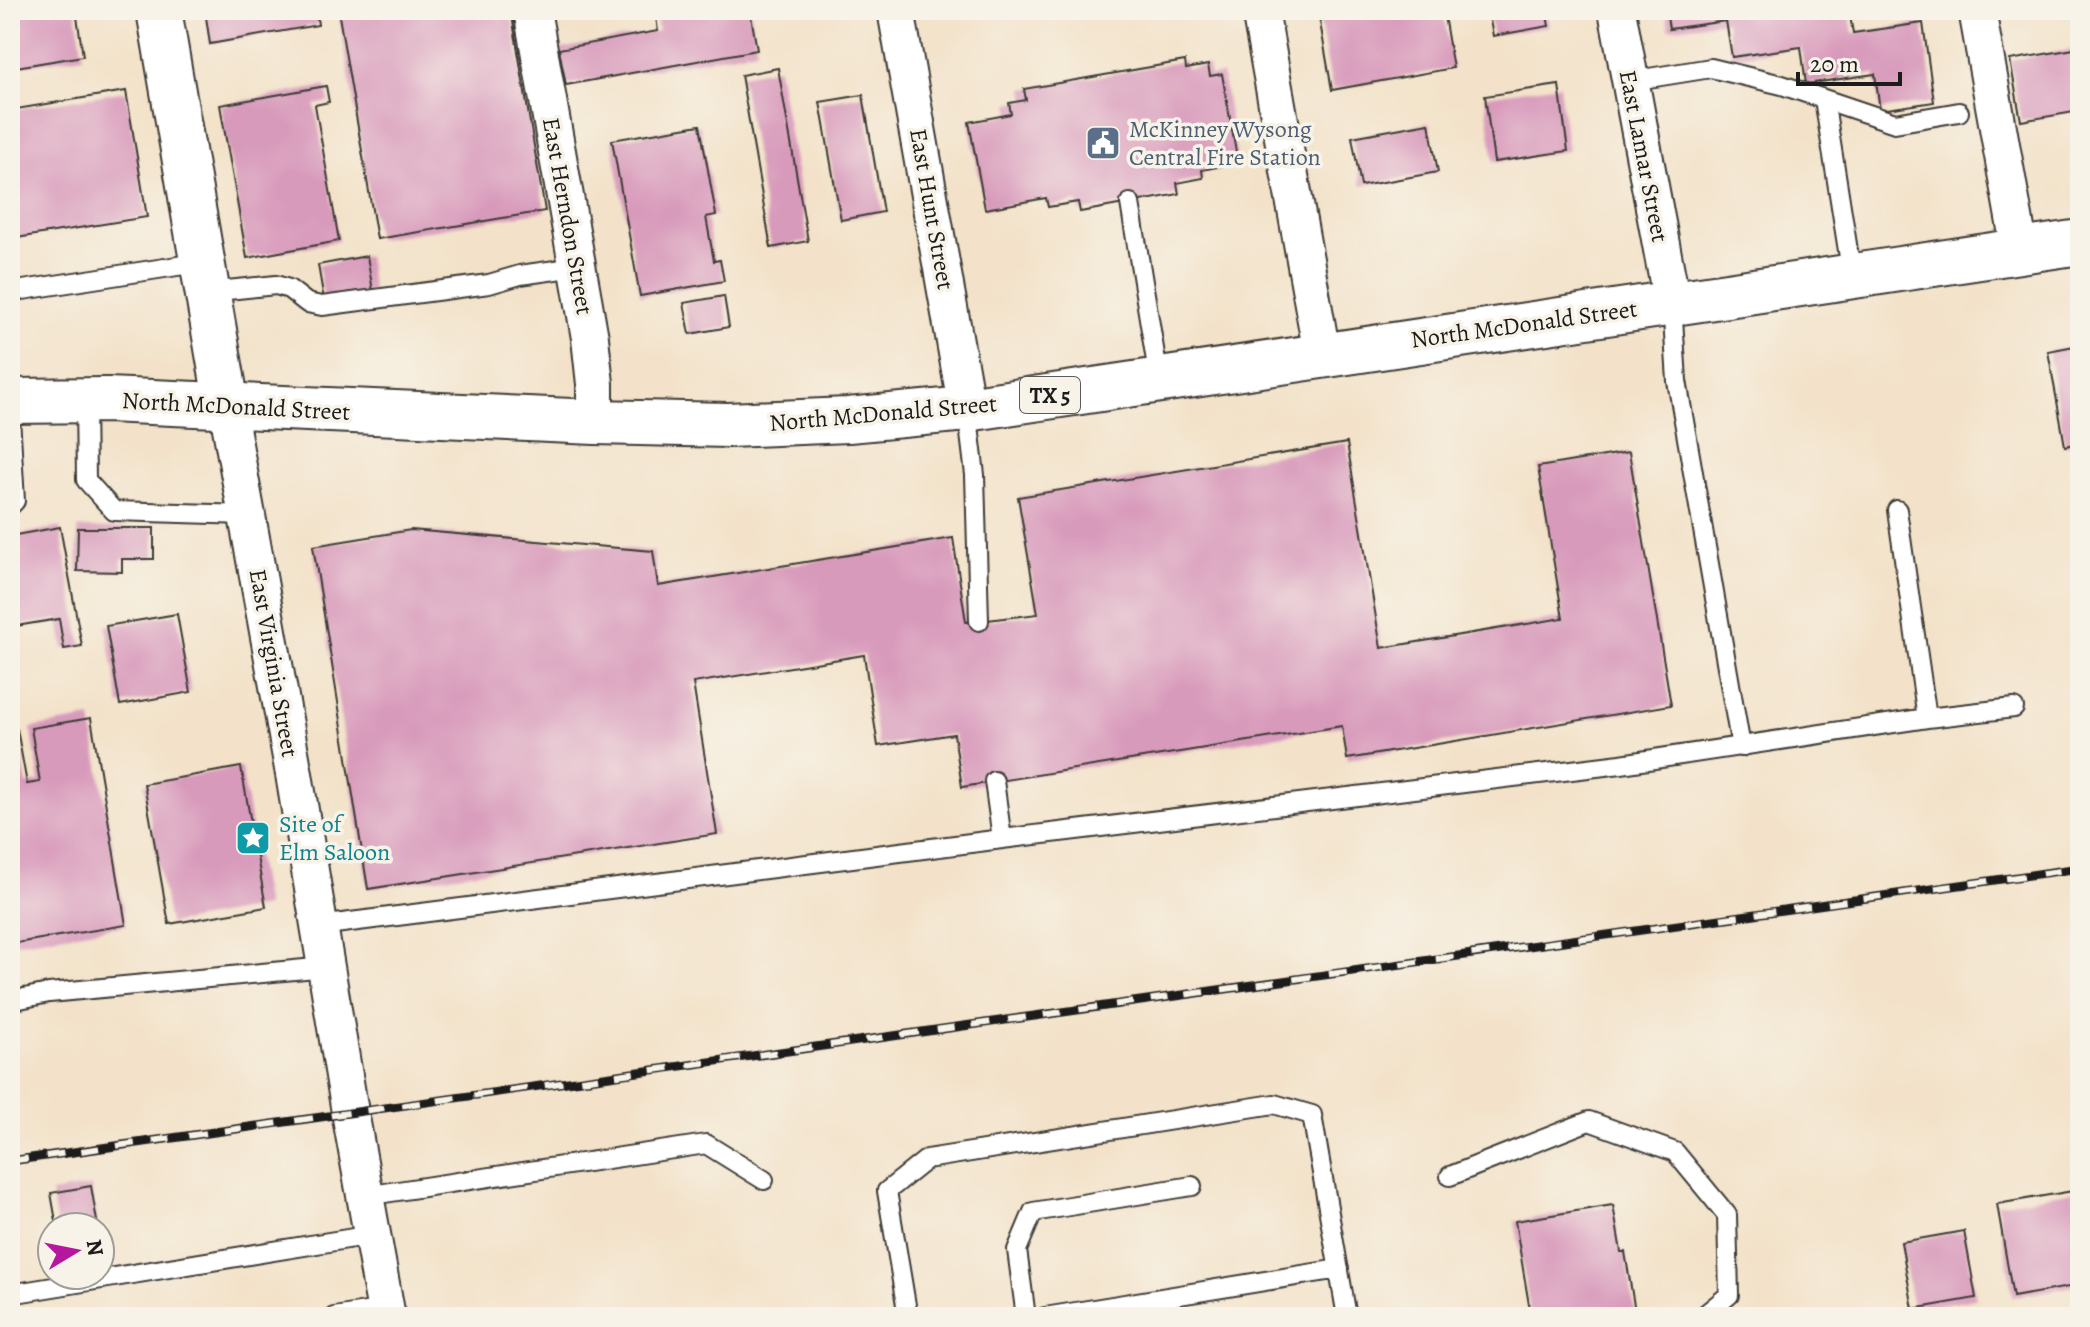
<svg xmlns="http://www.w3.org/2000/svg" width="2090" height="1327" font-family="Alegreya,serif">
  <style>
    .building { fill: #d89abb }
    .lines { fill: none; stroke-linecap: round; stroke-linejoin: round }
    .lane-casing { stroke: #3c3a36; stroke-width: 22 }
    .street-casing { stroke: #3c3a36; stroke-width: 40 }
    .secondary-casing { stroke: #3c3a36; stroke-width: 48 }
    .primary-casing { stroke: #3c3a36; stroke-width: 48 }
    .lane { stroke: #fff; stroke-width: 18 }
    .street { stroke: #fff; stroke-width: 36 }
    .secondary { stroke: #fff; stroke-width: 44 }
    .primary { stroke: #fff; stroke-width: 44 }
    .rail-casing { stroke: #1c1c1c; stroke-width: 9 }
    .rail { stroke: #f7f3e8; stroke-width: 6; stroke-dasharray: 18; stroke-linecap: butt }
    .labels { text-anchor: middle; stroke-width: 7; stroke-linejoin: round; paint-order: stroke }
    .shield { fill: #f7f3e8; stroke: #5e5c59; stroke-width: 2 }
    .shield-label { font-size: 22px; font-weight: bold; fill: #1c1c1c }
    .service-label { font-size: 24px; fill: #4e5e75; stroke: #f7f3e8; text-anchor: start }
    .street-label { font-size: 24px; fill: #1c1c1c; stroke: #f7f3e8 }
    .culture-label { font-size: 24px; fill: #0d838f; stroke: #f7f3e8; text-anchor: start }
  </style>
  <rect width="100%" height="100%" fill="#f7f3e8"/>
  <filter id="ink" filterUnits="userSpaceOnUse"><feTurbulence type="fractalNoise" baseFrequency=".0125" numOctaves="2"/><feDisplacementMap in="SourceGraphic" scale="16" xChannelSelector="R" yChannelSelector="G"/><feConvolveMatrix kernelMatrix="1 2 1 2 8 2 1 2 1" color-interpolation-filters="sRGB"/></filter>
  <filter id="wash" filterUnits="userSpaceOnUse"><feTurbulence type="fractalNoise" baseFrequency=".006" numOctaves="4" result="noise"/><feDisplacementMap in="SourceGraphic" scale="32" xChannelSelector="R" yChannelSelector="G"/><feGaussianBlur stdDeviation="1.8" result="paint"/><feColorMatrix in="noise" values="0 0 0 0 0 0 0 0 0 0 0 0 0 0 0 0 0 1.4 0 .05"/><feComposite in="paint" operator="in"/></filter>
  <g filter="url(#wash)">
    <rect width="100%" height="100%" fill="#f3e2c9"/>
    <g id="blocks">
      <path class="building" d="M 10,10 L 76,10 L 83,56 L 10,68 Z
        M 205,10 L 298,10 L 298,12 L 316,10 L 318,25 L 210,44 Z
        M 338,10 L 511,10 L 545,211 L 377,239 Z
        M 655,10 L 750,10 L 757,50 L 566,85 L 559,49 L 658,31 Z
        M 1358,10 L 1443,10 L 1453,68 L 1332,90 L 1319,17 Z
        M 1488,10 L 1546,10 L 1549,26 L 1493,36 Z
        M 1666,10 L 1849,10 L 1853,33 L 1923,23 L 1934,102 L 1880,110 L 1875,74 L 1806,84 L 1801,47 L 1732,57 L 1726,21 L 1669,29 Z
        M 2080,48 L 2080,111 L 2021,121 L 2010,60 Z
        M 1185,61 L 1186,69 L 1208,65 L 1210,76 L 1222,74 L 1238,163 L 1202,170 L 1203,178 L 1177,183 L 1179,194 L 1080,212 L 1078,202 L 1048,207 L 1046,198 L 985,209 L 969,122 L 1011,114 L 1009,103 L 1026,100 L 1024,89 Z
        M 778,68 L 808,241 L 771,248 L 741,75 Z
        M 1559,85 L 1568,151 L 1494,162 L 1485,96 Z
        M 326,86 L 329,102 L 315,105 L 339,241 L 247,258 L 220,105 Z
        M 126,91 L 147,217 L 10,239 L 10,110 Z
        M 863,95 L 883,212 L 841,220 L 820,102 Z
        M 1429,123 L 1438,172 L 1361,186 L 1352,137 Z
        M 700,125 L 716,215 L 706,217 L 714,261 L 720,260 L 724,281 L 640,296 L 612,140 Z
        M 367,256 L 373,291 L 324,300 L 318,265 Z
        M 724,296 L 729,327 L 690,334 L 684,303 Z
        M 2080,345 L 2080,443 L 2065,446 L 2048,351 Z
        M 1347,443 L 1381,648 L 1563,618 L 1538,467 L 1629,452 L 1671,705 L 1347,759 L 1342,726 L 962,787 L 954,734 L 878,746 L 864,655 L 693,683 L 717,834 L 368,889 L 313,546 L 411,530 L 653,551 L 658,586 L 953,538 L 966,622 L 979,621 L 1038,614 L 1018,497 Z
        M 60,527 L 82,646 L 64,649 L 59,619 L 10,627 L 10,536 Z
        M 78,528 L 154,528 L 154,559 L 122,559 L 122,572 L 77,571 Z
        M 177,614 L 191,692 L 120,705 L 106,626 Z
        M 91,718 L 126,925 L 10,944 L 10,730 L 17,729 L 27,784 L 40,782 L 31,728 Z
        M 241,767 L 266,907 L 169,924 L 144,784 Z
        M 91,1186 L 98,1227 L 57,1227 L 51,1193 Z
        M 2073,1191 L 2080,1229 L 2080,1285 L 2013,1297 L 1997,1204 Z
        M 1613,1205 L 1621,1252 L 1625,1252 L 1636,1317 L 1531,1317 L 1515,1221 Z
        M 1964,1231 L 1976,1298 L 1913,1309 L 1901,1242 Z"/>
    </g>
  </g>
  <g filter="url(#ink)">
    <use href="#blocks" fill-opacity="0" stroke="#3c3a36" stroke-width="2"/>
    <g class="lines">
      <g class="lane-casing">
        <path id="lane" d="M 1630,81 L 1711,68 L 1782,85 L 1895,123 L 1959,112
          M 1824,99 L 1852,276
          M 1130,203 L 1159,379
          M 10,292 L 203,262
          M 208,292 L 276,285 L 289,289 L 307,303 L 322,306 L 489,284 L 520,275 L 577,267
          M 1672,303 L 1677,381 L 1741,747
          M 85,401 L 86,480 L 114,511 L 247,515
          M 967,409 L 975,475 L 979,621
          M 10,417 L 15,501 L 10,506
          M 1897,510 L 1927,718
          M 994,781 L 1002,839
          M 319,926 L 1002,839 L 1621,764 L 1927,718 L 2014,708
          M 10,1001 L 49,993 L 326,967
          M 1450,1176 L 1589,1121 L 1675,1152 L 1727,1215 L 1729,1295 L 1702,1317
          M 365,1196 L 706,1144 L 764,1180
          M 10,1294 L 372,1235
          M 334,1317 L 385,1309
          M 908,1317 L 887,1191 L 927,1159 L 1274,1104 L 1312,1115 L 1347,1317
          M 1026,1317 L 1017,1250 L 1033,1212 L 1192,1186
          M 1045,1317 L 1339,1269"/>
      </g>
      <g class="street-casing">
        <path id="street" d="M 532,10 L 590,338 L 595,384 L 595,422
          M 896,10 L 967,409
          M 1260,10 L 1322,354
          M 1617,10 L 1672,303
          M 1977,10 L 2020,251
          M 227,406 L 294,774 L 350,1112 L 387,1317"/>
      </g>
      <g class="secondary-casing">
        <path id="secondary" d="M 159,10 L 227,406"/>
      </g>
      <g class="primary-casing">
        <path id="primary" d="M 10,401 L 107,400 L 595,422 L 728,425 L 848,420 L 967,409 L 2080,242"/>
      </g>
      <use href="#lane" class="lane"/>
      <use href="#street" class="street"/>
      <use href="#secondary" class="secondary"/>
      <use href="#primary" class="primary"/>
      <g class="rail-casing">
        <path id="rail" d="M 10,1161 L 2080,868"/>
      </g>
      <use href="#rail" class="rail"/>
    </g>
  </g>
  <defs>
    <g id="civic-square" transform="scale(1.8)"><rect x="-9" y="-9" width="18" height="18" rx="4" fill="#5c6f8a" stroke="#f7f3e8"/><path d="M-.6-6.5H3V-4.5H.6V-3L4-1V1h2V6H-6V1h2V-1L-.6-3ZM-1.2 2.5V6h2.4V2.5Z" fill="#fff"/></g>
    <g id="sight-square" transform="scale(1.8)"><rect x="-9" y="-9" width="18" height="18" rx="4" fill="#0f9aa8" stroke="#f7f3e8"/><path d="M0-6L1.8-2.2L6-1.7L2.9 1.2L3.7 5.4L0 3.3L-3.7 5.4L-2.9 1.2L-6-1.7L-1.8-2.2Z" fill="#fff"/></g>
  </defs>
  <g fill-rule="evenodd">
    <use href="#civic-square" x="1103" y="143"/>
    <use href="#sight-square" x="253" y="838"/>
  </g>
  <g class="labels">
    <rect class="shield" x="1020" y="377" width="60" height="36" rx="6"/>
    <g class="shield-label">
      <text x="1050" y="403">TX 5</text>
    </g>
    <g class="service-label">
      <text x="1129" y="137">McKinney Wysong<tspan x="1129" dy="28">Central Fire Station</tspan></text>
    </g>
    <g class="street-label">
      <text transform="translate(1644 156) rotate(79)" y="8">East Lamar Street</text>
      <text transform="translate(932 209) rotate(80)" y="8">East Hunt Street</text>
      <text transform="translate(568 216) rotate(80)" y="8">East Herndon Street</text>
      <text transform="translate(1524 324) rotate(-8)" y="8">North McDonald Street</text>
      <text transform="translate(236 406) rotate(3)" y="8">North McDonald Street</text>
      <text transform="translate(883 413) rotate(-5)" y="8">North McDonald Street</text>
      <text transform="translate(274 663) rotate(80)" y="8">East Virginia Street</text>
    </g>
    <g class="culture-label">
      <text x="279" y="832">Site of<tspan x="279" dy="28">Elm Saloon</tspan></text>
    </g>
  </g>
  <rect width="2090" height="1327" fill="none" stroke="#f7f3e8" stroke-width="40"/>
  <g transform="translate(76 1251) rotate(80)"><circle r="38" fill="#f7f3e8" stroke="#9f9d96" stroke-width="2"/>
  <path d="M0-6L14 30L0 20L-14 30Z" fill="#b5179e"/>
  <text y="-12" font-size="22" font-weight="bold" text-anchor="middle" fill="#1c1c1c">N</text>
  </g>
  <path d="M1798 72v12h102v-12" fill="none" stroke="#1c1c1c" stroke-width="4"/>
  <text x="1810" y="72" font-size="24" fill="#1c1c1c" stroke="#f7f3e8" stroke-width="6" paint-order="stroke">20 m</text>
</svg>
